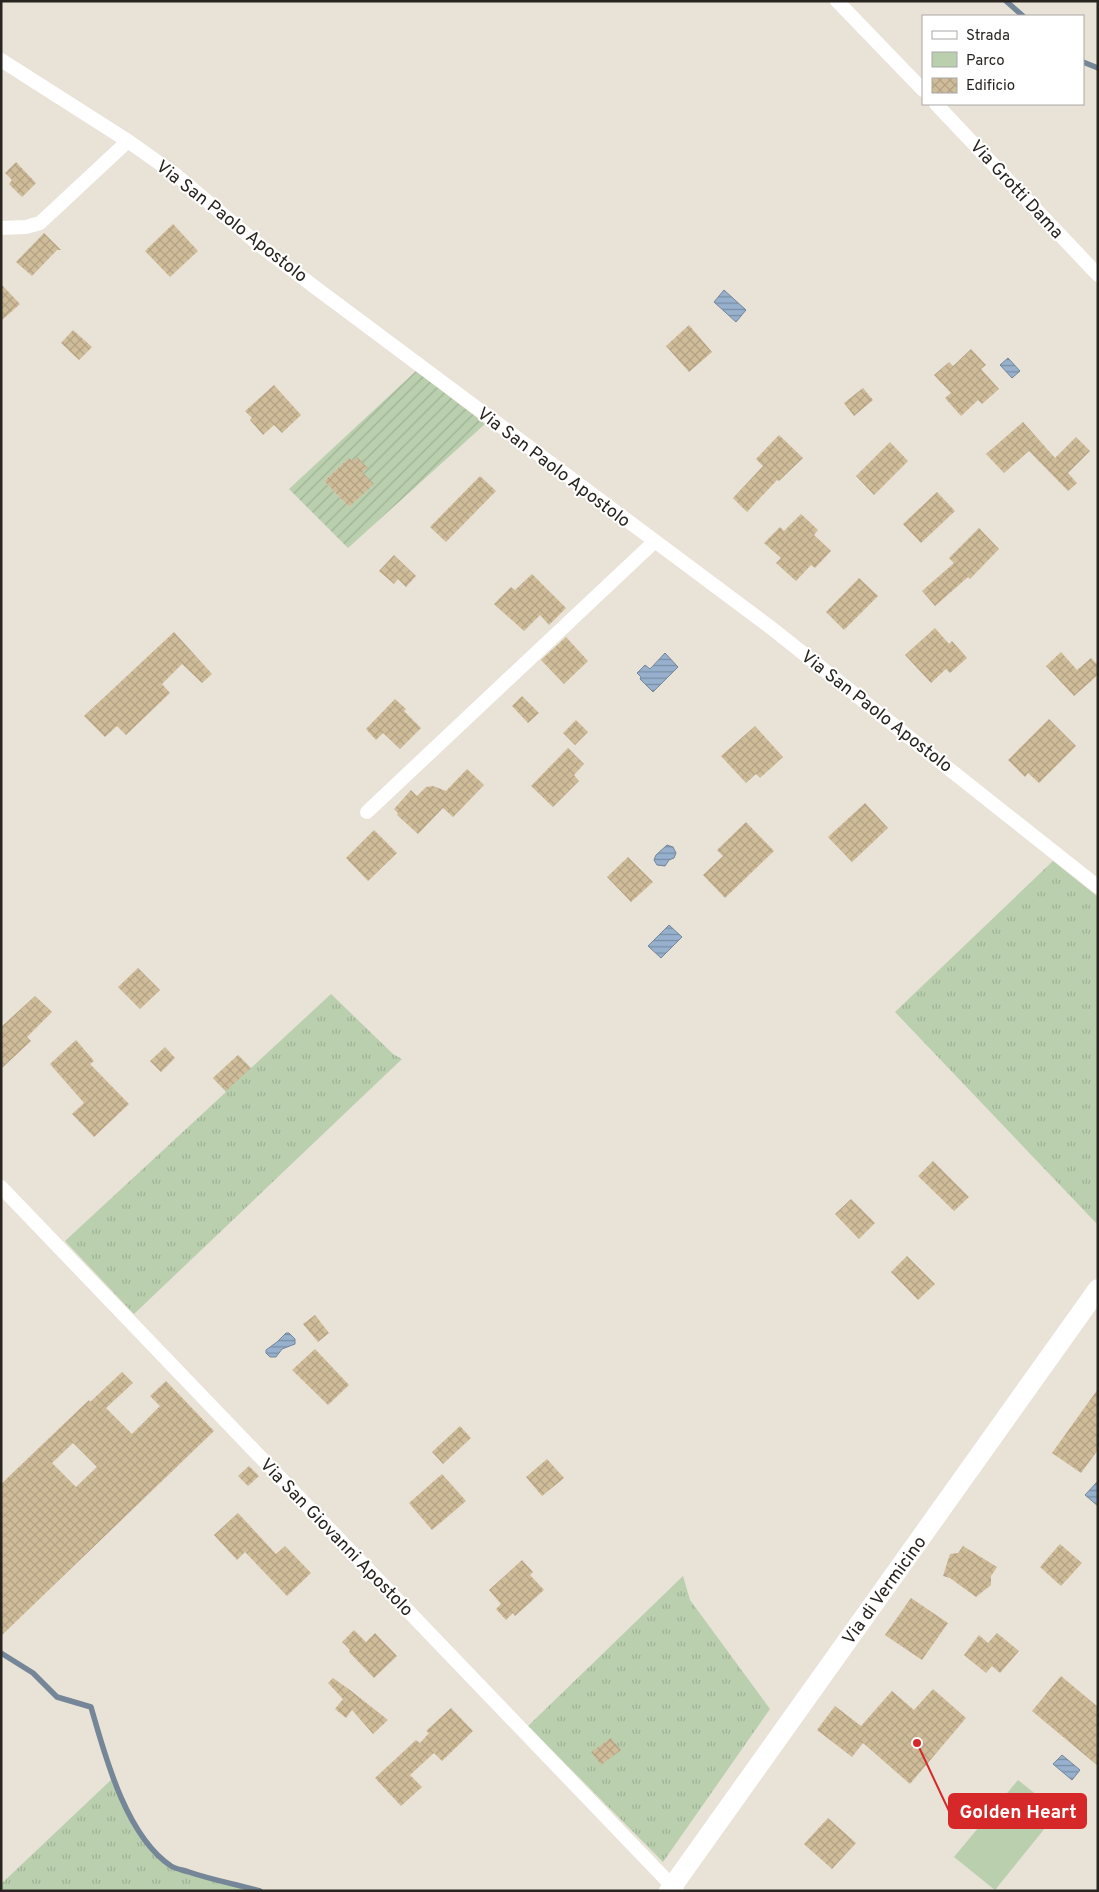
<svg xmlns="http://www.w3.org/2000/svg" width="1099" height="1892" font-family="Overpass,sans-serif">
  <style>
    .grass { fill: url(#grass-tufts) }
    .park { fill: #b9cfae }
    .garden { fill: url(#garden-furrows); fill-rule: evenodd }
    .water { fill: url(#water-rules); stroke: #758699 }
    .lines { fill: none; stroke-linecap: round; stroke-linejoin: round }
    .stream { stroke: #758699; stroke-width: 5.5 }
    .building { fill: url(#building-cross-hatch); fill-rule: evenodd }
    .street { stroke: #fff; stroke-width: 14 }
    .secondary { stroke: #fff; stroke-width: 20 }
    .labels { text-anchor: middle; stroke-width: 4; stroke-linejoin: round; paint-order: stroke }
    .street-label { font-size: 18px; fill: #282520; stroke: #fff }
    .leader { fill: none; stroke: #d62828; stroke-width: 2 }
    .callout-dot { fill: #d62828; stroke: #fff; stroke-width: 2 }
    .callout { fill: #d62828; stroke: #d62828; stroke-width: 2 }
    .callout-label { font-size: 19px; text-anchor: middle; font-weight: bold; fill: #fff }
  </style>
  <defs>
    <pattern id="grass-tufts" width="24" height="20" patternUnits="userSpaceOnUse" patternTransform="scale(1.25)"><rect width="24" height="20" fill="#b9cfae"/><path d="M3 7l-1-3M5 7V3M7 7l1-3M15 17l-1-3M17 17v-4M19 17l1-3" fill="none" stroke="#9fb295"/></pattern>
    <pattern id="garden-furrows" width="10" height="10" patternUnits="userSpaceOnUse" patternTransform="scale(1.25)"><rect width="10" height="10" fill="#b9cfae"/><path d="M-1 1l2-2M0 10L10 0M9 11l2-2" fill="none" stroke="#9fb295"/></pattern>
    <pattern id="water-rules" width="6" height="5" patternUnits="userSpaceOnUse" patternTransform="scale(1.25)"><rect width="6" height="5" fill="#96b0cd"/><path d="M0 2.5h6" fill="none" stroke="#7a8fa6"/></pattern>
    <pattern id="building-cross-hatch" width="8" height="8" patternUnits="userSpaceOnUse" patternTransform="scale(1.25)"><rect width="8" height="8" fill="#cfbc99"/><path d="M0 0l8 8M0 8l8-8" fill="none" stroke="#b2a184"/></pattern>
  </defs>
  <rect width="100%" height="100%" fill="#e9e2d6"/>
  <path class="grass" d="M 1053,861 L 1098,897 L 1098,1225 L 895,1012 Z
    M 331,994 L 393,1054 L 402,1059 L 134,1314 L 65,1241 L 226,1092 L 213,1078 L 238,1055 L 251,1068 Z
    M 683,1576 L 690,1600 L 770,1709 L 663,1862 L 528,1726 Z
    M 112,1779 C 124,1804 147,1854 174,1867 C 201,1880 231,1882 260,1891 L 1,1891 L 1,1884 Z"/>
  <path class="park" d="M 1018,1780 L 1058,1812 L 995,1890 L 954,1857 Z"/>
  <path class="garden" d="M 416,371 L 485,424 L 348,548 L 289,489 ZM 349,458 L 373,484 L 349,507 L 324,481 Z"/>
  <path class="water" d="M 724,290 L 746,310 L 736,322 L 714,302 Z
    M 1008,358 L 1020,371 L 1012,378 L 1000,365 Z
    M 665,653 L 678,667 L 653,692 L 640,679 L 641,677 L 637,673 L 645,665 L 650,669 Z
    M 667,845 L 673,847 L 676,853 L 674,858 L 669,860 L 665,866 L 657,865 L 654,860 L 656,855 Z
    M 669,925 L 682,937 L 661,958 L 648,946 Z
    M 286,1333 L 289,1333 L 295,1339 L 295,1344 L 282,1349 L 276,1357 L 270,1357 L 266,1353 L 266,1350 L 277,1342 Z
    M 1098,1481 L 1098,1506 L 1085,1495 Z
    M 1062,1755 L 1080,1770 L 1072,1780 L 1053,1764 Z"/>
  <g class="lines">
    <path class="stream" d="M 1006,1 L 1023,16
      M 1083,62 L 1098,68
      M 1,1653 L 33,1673 L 57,1697 L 91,1707 C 105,1756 126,1836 171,1866 C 176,1869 183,1870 189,1872 C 212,1880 236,1884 260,1891"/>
  </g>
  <path class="building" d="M 16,162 L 36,183 L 22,197 L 9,184 L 12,180 L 5,173 Z
    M 173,224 L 198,251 L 170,277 L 145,251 Z
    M 44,233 L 61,250 L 57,250 L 32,276 L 16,262 Z
    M 1,284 L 20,304 L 1,321 Z
    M 689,325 L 712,352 L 689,372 L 666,346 Z
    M 73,330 L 92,347 L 79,360 L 61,343 Z
    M 971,349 L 986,365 L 981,369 L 999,389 L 982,404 L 978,400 L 961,416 L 945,398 L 951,393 L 934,375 L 949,362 L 953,366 Z
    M 274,385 L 301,415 L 282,433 L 274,425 L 263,435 L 250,420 L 252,418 L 245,411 Z
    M 863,388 L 873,400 L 854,416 L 844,403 Z
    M 1023,422 L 1055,458 L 1076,437 L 1090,451 L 1068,473 L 1077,483 L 1068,491 L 1029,451 L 1004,473 L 986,454 Z
    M 779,435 L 803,458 L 779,481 L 777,480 L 747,512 L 733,498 L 763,466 L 756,459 Z
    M 890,442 L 908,461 L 874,495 L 856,476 Z
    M 357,457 L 368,468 L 362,472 L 374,484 L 349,507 L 324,481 L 349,458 L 352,461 Z
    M 480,476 L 496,491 L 446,542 L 430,527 Z
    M 937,492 L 955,511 L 921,543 L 903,524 Z
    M 801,514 L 818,530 L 814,535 L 831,551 L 815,568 L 811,565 L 796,581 L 776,563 L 781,558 L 764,543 L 780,527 L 784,531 Z
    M 979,528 L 999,549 L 970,579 L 968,577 L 935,606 L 922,591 L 954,563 L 949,558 Z
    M 394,555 L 416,576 L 406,587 L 398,579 L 394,584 L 379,571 Z
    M 532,574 L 566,608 L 549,625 L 540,615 L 524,631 L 494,604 L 511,587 L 515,590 Z
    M 859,578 L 878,596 L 844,630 L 826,612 Z
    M 935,628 L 949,644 L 952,641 L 967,658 L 950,673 L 946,669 L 931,683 L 905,655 Z
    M 174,632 L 212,674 L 202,683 L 182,664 L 162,684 L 170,693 L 126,735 L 117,726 L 105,737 L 84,716 Z
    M 566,637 L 588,661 L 564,684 L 541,660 Z
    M 1061,652 L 1077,670 L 1091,658 L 1098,665 L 1098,675 L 1074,696 L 1046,666 Z
    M 522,696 L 539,713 L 528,723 L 512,706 Z
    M 395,699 L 406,709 L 404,711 L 421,728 L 400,749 L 383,733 L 376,740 L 366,729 Z
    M 1049,719 L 1076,746 L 1039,783 L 1028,773 L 1025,777 L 1008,760 Z
    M 576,720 L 588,732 L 575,745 L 563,733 Z
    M 755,726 L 783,757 L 760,778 L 756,774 L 746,783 L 721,756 Z
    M 568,748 L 584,764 L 574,775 L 579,781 L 553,807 L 531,786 Z
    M 467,769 L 484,785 L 453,817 L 443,808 L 418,834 L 397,815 L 398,813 L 394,809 L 411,790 L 417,796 L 426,787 L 433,786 L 446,791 Z
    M 865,803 L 888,828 L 852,862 L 828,837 Z
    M 746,822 L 774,851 L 725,898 L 703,875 L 723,856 L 717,850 Z
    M 374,830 L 397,853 L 368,881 L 346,858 Z
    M 628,857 L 653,882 L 631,902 L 607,877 Z
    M 138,968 L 160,990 L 140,1009 L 118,987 Z
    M 35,996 L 52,1012 L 27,1037 L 31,1041 L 1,1069 L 1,1027 Z
    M 76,1040 L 94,1061 L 90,1064 L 129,1104 L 94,1137 L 72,1114 L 84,1103 L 50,1064 Z
    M 165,1047 L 175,1058 L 161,1072 L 150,1061 Z
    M 238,1055 L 251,1068 L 226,1091 L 213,1078 Z
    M 933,1161 L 969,1197 L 954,1211 L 918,1176 Z
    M 851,1199 L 875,1223 L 859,1239 L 835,1214 Z
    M 907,1256 L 935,1284 L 918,1300 L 891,1272 Z
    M 315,1315 L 329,1333 L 318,1342 L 303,1324 Z
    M 315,1349 L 349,1385 L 328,1405 L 292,1370 Z
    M 122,1372 L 133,1383 L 106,1408 L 132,1434 L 160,1406 L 150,1396 L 166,1381 L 214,1431 L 1,1636 L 1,1484 L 89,1400 L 90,1402 ZM 73,1443 L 97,1467 L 76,1487 L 52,1463 Z
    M 1098,1389 L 1098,1450 L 1081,1473 L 1052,1453 Z
    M 460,1426 L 471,1438 L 443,1464 L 432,1452 Z
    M 547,1459 L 564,1478 L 542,1496 L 526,1477 Z
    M 249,1466 L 259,1476 L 248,1486 L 238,1476 Z
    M 442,1474 L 466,1501 L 432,1530 L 409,1503 Z
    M 238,1513 L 276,1554 L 285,1546 L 311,1573 L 287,1596 L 245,1552 L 237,1560 L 214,1535 Z
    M 1060,1544 L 1082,1563 L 1061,1586 L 1040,1567 Z
    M 963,1546 L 997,1567 L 991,1576 L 991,1585 L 976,1597 L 950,1578 L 943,1576 L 950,1554 L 958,1553 Z
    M 522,1560 L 533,1572 L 530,1575 L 544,1590 L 515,1616 L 513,1613 L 506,1620 L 496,1609 L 501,1604 L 489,1590 Z
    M 911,1598 L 948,1623 L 922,1660 L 885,1635 Z
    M 354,1630 L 366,1642 L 375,1633 L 397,1656 L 374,1678 L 349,1652 L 350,1650 L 342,1642 Z
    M 997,1633 L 1019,1651 L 1000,1673 L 992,1666 L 986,1673 L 964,1655 L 979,1635 L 988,1643 Z
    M 1061,1676 L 1098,1707 L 1098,1766 L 1032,1711 Z
    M 333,1678 L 350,1690 L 388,1720 L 373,1734 L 352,1710 L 346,1718 L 335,1709 L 343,1699 L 328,1683 Z
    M 933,1689 L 966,1718 L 910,1784 L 863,1743 L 852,1757 L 817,1730 L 835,1706 L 861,1726 L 892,1691 L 914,1710 Z
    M 451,1708 L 473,1731 L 442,1761 L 434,1753 L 410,1775 L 422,1787 L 401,1806 L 375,1778 L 416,1740 L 420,1743 L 429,1733 L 426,1731 Z
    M 611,1738 L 621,1750 L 601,1765 L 591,1752 Z
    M 828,1818 L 856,1843 L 832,1869 L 804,1844 Z"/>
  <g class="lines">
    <path class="street" d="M 837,1 L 923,90
      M 1,60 L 128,141 L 176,175 L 258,244 L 312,285 L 770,627 L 1098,887
      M 936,104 L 1098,275
      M 1,228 L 26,227 L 40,223 L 128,141
      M 367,812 L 654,542
      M 1,1187 L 677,1891"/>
    <path class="secondary" d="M 669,1891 L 1098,1289"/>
  </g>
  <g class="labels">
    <g class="street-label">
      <text transform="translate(1017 189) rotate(47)" y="6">Via Grotti Dama</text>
      <text transform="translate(232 221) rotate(38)" y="6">Via San Paolo Apostolo</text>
      <text transform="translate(554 467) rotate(37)" y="6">Via San Paolo Apostolo</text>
      <text transform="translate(877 711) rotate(38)" y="6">Via San Paolo Apostolo</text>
      <text transform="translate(337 1537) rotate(46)" y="6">Via San Giovanni Apostolo</text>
      <text transform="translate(884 1590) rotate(-54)" y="6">Via di Vermicino</text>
    </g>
  </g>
  <path class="leader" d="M917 1743L949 1811"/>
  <circle class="callout-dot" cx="917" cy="1743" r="5"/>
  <rect class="callout" x="949" y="1794" width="137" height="34" rx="5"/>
  <g class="callout-label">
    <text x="1018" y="1818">Golden Heart</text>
  </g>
  <rect width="1099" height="1892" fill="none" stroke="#282520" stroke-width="5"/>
  <rect x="922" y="15" width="162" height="90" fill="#ffffff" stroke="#a9a8a6"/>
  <rect x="932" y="31" width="25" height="8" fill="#ffffff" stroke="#a9a8a6"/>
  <text x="966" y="40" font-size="15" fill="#282520">Strada</text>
  <rect x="932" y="52" width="25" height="15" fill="#b9cfae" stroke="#a9a8a6"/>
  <text x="966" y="65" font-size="15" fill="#282520">Parco</text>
  <rect x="932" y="78" width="25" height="15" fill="url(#building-cross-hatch)" stroke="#a9a8a6"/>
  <text x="966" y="90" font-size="15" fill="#282520">Edificio</text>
</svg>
